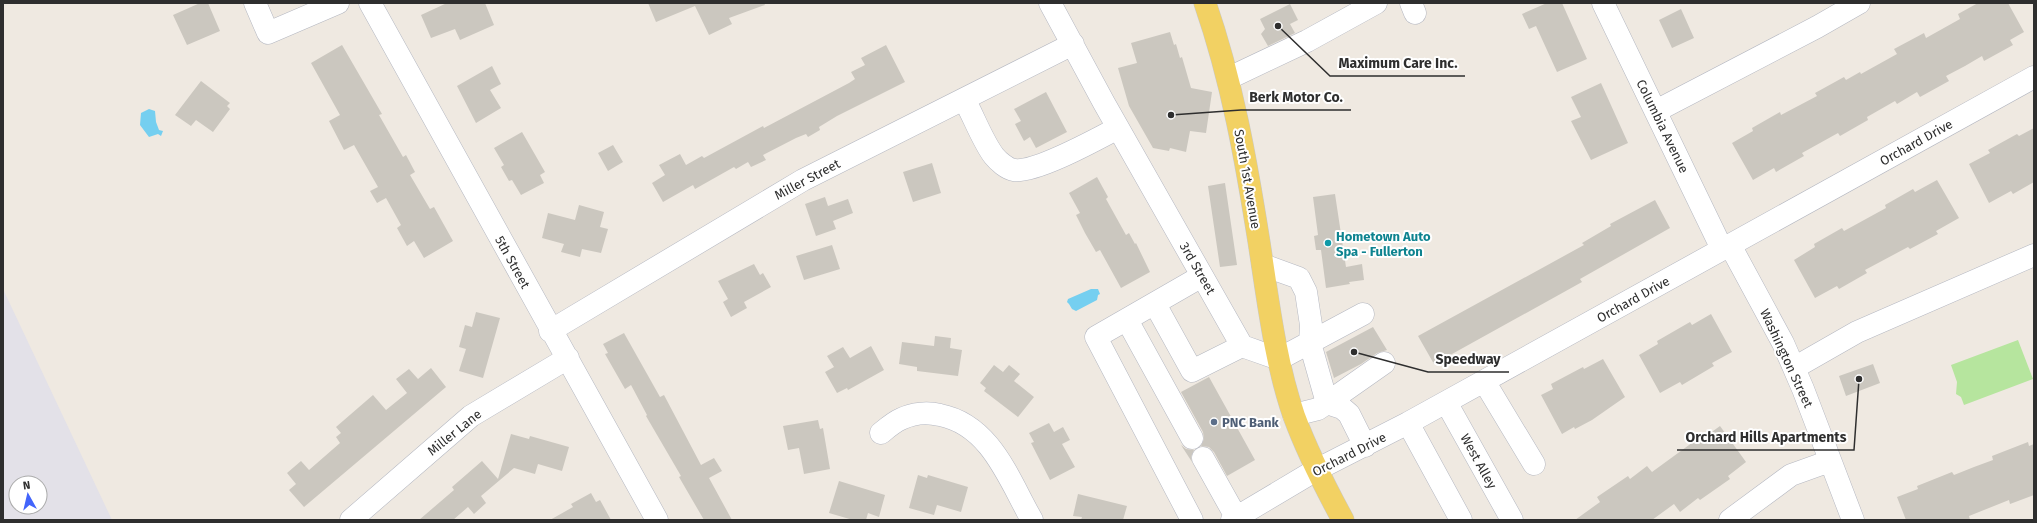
<svg xmlns="http://www.w3.org/2000/svg" width="2037" height="523" font-family="'Fira Sans',sans-serif">
  <style>
    .industrial { fill: #e3e1e8; fill-rule: evenodd }
    .green { fill: #b6e59e }
    .water { fill: #75cff0 }
    .building { fill: #cbc7bf }
    .lines { fill: none; stroke-linecap: round; stroke-linejoin: round }
    .minor-casing { stroke: #b4b7c1; stroke-width: 23 }
    .major-casing { stroke: #c9c9c9; stroke-width: 23 }
    .minor { stroke: #fff; stroke-width: 22 }
    .major { stroke: #f2d163; stroke-width: 22 }
    .culture-dot { fill: #0f9aa8; stroke: #fff; stroke-width: 1.5 }
    .service-dot { fill: #5c6f8a; stroke: #fff; stroke-width: 1.5 }
    .labels { text-anchor: middle; stroke-width: 4; stroke-linejoin: round; paint-order: stroke }
    .street-label { font-size: 13px; fill: #2e2e2e; stroke: #fff }
    .culture-label { font-size: 13px; font-weight: bold; fill: #0d838f; stroke: #fff; text-anchor: start }
    .service-label { font-size: 13px; font-weight: bold; fill: #4e5e75; stroke: #fff; text-anchor: start }
    .leader { fill: none; stroke: #2e2e2e; stroke-width: 1.5 }
    .callout-dot { fill: #2e2e2e; stroke: #fff; stroke-width: 1.5 }
    .callout-label { font-size: 14px; text-anchor: middle; font-weight: bold; fill: #2e2e2e; stroke: #fff; stroke-width: 4; stroke-linejoin: round; paint-order: stroke }
  </style>
  <rect width="100%" height="100%" fill="#efe9e1"/>
  <path class="industrial" d="M 3,289 L 112,520 L 3,520 ZM 16,483 L 40,483 L 40,507 L 16,507 Z"/>
  <path class="green" d="M 2018,340 L 2033,379 L 1964,405 L 1961,397 L 1956,394 L 1957,382 L 1951,365 Z"/>
  <path class="water" d="M 149,109 L 155,111 L 156,122 L 159,130 L 163,131 L 161,136 L 158,134 L 149,137 L 140,125 L 141,113 Z
    M 1091,289 L 1098,289 L 1100,294 L 1098,295 L 1097,300 L 1076,311 L 1072,309 L 1069,304 L 1067,302 L 1068,299 Z"/>
  <path class="building" d="M 200,3 L 208,3 L 220,31 L 187,45 L 173,15 Z
    M 447,3 L 485,3 L 494,25 L 460,40 L 455,29 L 431,38 L 421,15 Z
    M 648,3 L 764,3 L 765,5 L 729,18 L 732,24 L 709,35 L 695,6 L 656,22 Z
    M 1547,3 L 1562,3 L 1587,59 L 1557,72 L 1536,26 L 1529,29 L 1522,14 Z
    M 1978,3 L 2008,3 L 2024,32 L 2010,40 L 2013,45 L 1984,61 L 1982,56 L 1965,66 L 1946,76 L 1949,81 L 1920,97 L 1917,92 L 1897,104 L 1895,101 L 1867,117 L 1868,120 L 1840,136 L 1838,133 L 1802,153 L 1804,156 L 1776,172 L 1774,168 L 1753,180 L 1732,143 L 1753,131 L 1752,128 L 1780,112 L 1781,115 L 1800,105 L 1817,96 L 1815,93 L 1844,77 L 1846,80 L 1860,72 L 1861,74 L 1897,54 L 1894,49 L 1924,33 L 1926,38 L 1960,19 L 1958,14 Z
    M 1290,4 L 1298,20 L 1290,24 L 1295,33 L 1268,46 L 1261,34 L 1265,29 L 1260,19 Z
    M 1681,9 L 1694,38 L 1672,48 L 1659,20 Z
    M 1170,32 L 1174,45 L 1176,44 L 1180,58 L 1182,57 L 1191,88 L 1212,92 L 1206,133 L 1190,131 L 1186,152 L 1170,148 L 1169,151 L 1153,148 L 1129,106 L 1118,68 L 1137,63 L 1131,43 Z
    M 342,45 L 382,114 L 379,115 L 403,157 L 406,155 L 415,172 L 410,175 L 430,209 L 434,207 L 453,241 L 424,258 L 414,241 L 407,246 L 397,228 L 401,225 L 386,198 L 377,203 L 370,191 L 378,187 L 354,145 L 344,150 L 329,121 L 340,115 L 311,63 Z
    M 886,45 L 905,82 L 837,116 L 819,127 L 820,130 L 808,137 L 806,134 L 796,138 L 763,155 L 766,160 L 751,167 L 748,162 L 736,169 L 734,167 L 695,189 L 693,185 L 663,202 L 652,183 L 665,175 L 659,165 L 680,154 L 686,165 L 702,156 L 704,158 L 763,126 L 764,128 L 849,83 L 855,79 L 851,72 L 865,65 L 861,58 Z
    M 492,66 L 501,84 L 490,90 L 501,108 L 476,123 L 457,86 Z
    M 201,81 L 230,103 L 227,106 L 230,109 L 213,132 L 196,120 L 191,126 L 175,115 Z
    M 1601,83 L 1628,143 L 1591,160 L 1571,121 L 1581,117 L 1571,97 Z
    M 1046,92 L 1067,132 L 1036,148 L 1030,137 L 1024,141 L 1015,124 L 1021,121 L 1014,109 Z
    M 2034,128 L 2034,182 L 2013,194 L 2011,191 L 1989,203 L 1969,164 L 1990,153 L 1988,150 L 2017,134 L 2019,136 Z
    M 522,132 L 545,172 L 540,175 L 544,183 L 521,195 L 512,180 L 509,181 L 501,167 L 504,165 L 494,148 Z
    M 613,145 L 623,162 L 608,171 L 598,153 Z
    M 932,163 L 941,193 L 913,202 L 903,172 Z
    M 1097,177 L 1108,197 L 1106,199 L 1126,235 L 1129,233 L 1135,244 L 1136,243 L 1150,272 L 1121,288 L 1100,250 L 1096,252 L 1085,233 L 1076,215 L 1080,213 L 1069,193 Z
    M 1937,180 L 1959,218 L 1936,231 L 1938,234 L 1910,249 L 1908,247 L 1865,270 L 1867,273 L 1839,289 L 1837,286 L 1815,298 L 1794,260 L 1815,247 L 1814,244 L 1842,228 L 1844,231 L 1886,208 L 1885,205 L 1913,189 L 1915,192 Z
    M 1225,183 L 1237,265 L 1220,267 L 1208,186 Z
    M 1335,194 L 1346,267 L 1362,264 L 1364,280 L 1349,282 L 1350,284 L 1326,288 L 1321,250 L 1316,250 L 1314,236 L 1318,235 L 1313,197 Z
    M 825,197 L 828,206 L 848,199 L 853,213 L 833,221 L 836,229 L 816,236 L 805,204 Z
    M 1655,200 L 1670,228 L 1580,279 L 1582,282 L 1434,364 L 1418,336 L 1584,245 L 1582,243 L 1611,226 L 1610,224 Z
    M 579,205 L 604,212 L 600,227 L 608,229 L 601,253 L 582,249 L 580,257 L 561,252 L 564,244 L 542,238 L 548,213 L 575,220 Z
    M 832,245 L 840,269 L 804,280 L 796,256 Z
    M 754,264 L 760,275 L 763,273 L 771,287 L 744,302 L 747,308 L 731,317 L 723,302 L 728,299 L 718,281 Z
    M 476,312 L 500,318 L 483,378 L 459,371 L 466,349 L 459,347 L 465,325 L 472,327 Z
    M 1711,314 L 1732,352 L 1712,363 L 1714,366 L 1682,385 L 1680,382 L 1660,393 L 1639,355 L 1658,344 L 1657,341 L 1690,322 L 1692,325 Z
    M 1373,327 L 1387,350 L 1377,353 L 1361,364 L 1334,378 L 1326,352 Z
    M 624,333 L 660,397 L 664,395 L 701,465 L 714,458 L 722,471 L 709,478 L 732,520 L 704,520 L 679,477 L 681,476 L 646,416 L 647,415 L 631,385 L 625,389 L 605,354 L 608,353 L 603,344 Z
    M 935,336 L 951,338 L 950,348 L 962,350 L 958,376 L 917,371 L 917,367 L 899,364 L 902,342 L 934,346 Z
    M 871,346 L 884,370 L 848,390 L 847,388 L 837,393 L 825,372 L 834,367 L 827,356 L 843,347 L 850,358 Z
    M 1603,359 L 1625,397 L 1592,420 L 1575,429 L 1574,427 L 1562,434 L 1541,395 L 1553,389 L 1551,384 L 1583,367 L 1584,369 Z
    M 1873,364 L 1880,383 L 1846,396 L 1839,376 Z
    M 994,365 L 1003,372 L 1009,365 L 1020,374 L 1014,381 L 1034,397 L 1018,417 L 984,391 L 986,388 L 980,383 Z
    M 431,368 L 446,387 L 304,507 L 289,490 L 296,484 L 287,473 L 301,461 L 309,470 L 340,443 L 336,437 L 341,433 L 336,427 L 373,395 L 386,410 L 407,393 L 396,379 L 409,369 L 418,379 Z
    M 1209,377 L 1255,460 L 1227,476 L 1214,452 L 1209,447 L 1201,446 L 1204,439 L 1203,432 L 1181,392 Z
    M 818,420 L 820,429 L 823,428 L 830,469 L 804,474 L 799,448 L 788,450 L 783,426 Z
    M 1049,423 L 1054,432 L 1063,427 L 1070,440 L 1062,444 L 1075,467 L 1050,480 L 1031,443 L 1034,442 L 1029,433 Z
    M 1720,426 L 1746,462 L 1728,476 L 1730,479 L 1700,500 L 1698,498 L 1680,512 L 1674,504 L 1652,520 L 1575,520 L 1600,502 L 1597,497 L 1628,476 L 1630,479 L 1647,466 L 1652,472 L 1700,437 L 1702,439 Z
    M 511,434 L 529,439 L 530,436 L 569,447 L 562,471 L 538,464 L 535,474 L 514,468 L 481,496 L 486,503 L 474,514 L 468,507 L 453,520 L 419,520 L 454,490 L 452,487 L 482,461 L 498,479 Z
    M 2028,442 L 2029,446 L 2034,444 L 2034,495 L 2010,504 L 2009,500 L 1969,516 L 1970,520 L 1906,520 L 1897,497 L 1918,489 L 1917,486 L 1952,472 L 1954,475 L 1974,467 L 1993,460 L 1992,456 Z
    M 1181,445 L 1186,449 L 1194,450 L 1191,457 L 1192,462 Z
    M 918,475 L 927,478 L 928,475 L 968,487 L 961,512 L 937,505 L 934,515 L 909,508 Z
    M 839,481 L 885,495 L 879,517 L 868,513 L 866,520 L 853,520 L 829,513 Z
    M 591,493 L 596,502 L 600,500 L 611,520 L 550,520 L 573,507 L 571,504 Z
    M 1078,494 L 1127,506 L 1123,520 L 1081,520 L 1082,517 L 1073,516 Z"/>
  <g class="lines">
    <g class="minor-casing">
      <path id="minor" d="M 255,3 L 268,33 L 338,3
        M 370,3 L 657,520
        M 1050,3 L 1104,103 L 1242,346 L 1279,359 L 1363,314
        M 1411,3 L 1415,13
        M 1603,3 L 1722,249
        M 1229,78 L 1307,41 L 1376,3
        M 964,99 C 973,115 983,142 994,156 C 998,161 1007,169 1014,170 C 1036,173 1097,139 1118,128
        M 1656,111 L 1817,27 L 1859,3
        M 1730,245 L 1783,343 L 1803,389 L 1853,520
        M 1263,265 L 1299,278 L 1306,292 L 1311,325 L 1310,343 L 1327,403 L 1318,409 L 1294,415
        M 1155,304 L 1192,371 L 1242,346
        M 1127,320 L 1192,438
        M 550,331 L 803,180 L 1073,44
        M 1794,368 L 1857,332 L 2034,255
        M 1484,381 L 1534,464
        M 1446,402 L 1512,520
        M 1327,403 L 1384,363
        M 1327,403 L 1342,408 L 1349,414 L 1365,446
        M 1408,423 L 1461,520
        M 881,433 C 887,428 894,422 901,419 C 913,413 928,412 940,415 C 991,425 1009,480 1032,520
        M 1203,458 L 1236,517
        M 351,520 L 471,416 L 568,358
        M 1192,520 L 1096,337 L 1202,276
        M 1232,520 L 1316,470 L 1408,423 L 2034,77
        M 1730,520 L 1791,475 L 1830,461"/>
    </g>
    <g class="major-casing">
      <path id="major" d="M 1205,3 C 1232,81 1246,160 1259,242 C 1268,300 1275,361 1294,416 C 1308,454 1324,485 1343,520"/>
    </g>
    <use href="#minor" class="minor"/>
    <use href="#major" class="major"/>
  </g>
  <circle class="culture-dot" cx="1328" cy="243" r="4"/>
  <circle class="service-dot" cx="1214" cy="422" r="4"/>
  <g class="labels">
    <g class="street-label">
      <text transform="translate(1663 126) rotate(64)" y="5">Columbia Avenue</text>
      <text transform="translate(1916 142) rotate(-29)" y="5">Orchard Drive</text>
      <text transform="translate(807 179) rotate(-28)" y="5">Miller Street</text>
      <text transform="translate(1248 179) rotate(80)" y="5">South 1st Avenue</text>
      <text transform="translate(513 262) rotate(61)" y="5">5th Street</text>
      <text transform="translate(1198 268) rotate(60)" y="5">3rd Street</text>
      <text transform="translate(1633 299) rotate(-29)" y="5">Orchard Drive</text>
      <text transform="translate(1787 358) rotate(65)" y="5">Washington Street</text>
      <text transform="translate(454 432) rotate(-39)" y="5">Miller Lane</text>
      <text transform="translate(1349 454) rotate(-27)" y="5">Orchard Drive</text>
      <text transform="translate(1479 461) rotate(61)" y="5">West Alley</text>
    </g>
    <g class="culture-label">
      <text x="1336" y="241">Hometown Auto<tspan x="1336" dy="15">Spa - Fullerton</tspan></text>
    </g>
    <g class="service-label">
      <text x="1222" y="427">PNC Bank</text>
    </g>
  </g>
  <path class="leader" d="M1278 26L1330 76H1465M1171 115L1241 110H1351M1354 352L1428 372H1509M1859 379L1854 450H1677"/>
  <g class="callout-dot">
    <circle cx="1278" cy="26" r="4"/>
    <circle cx="1171" cy="115" r="4"/>
    <circle cx="1354" cy="352" r="4"/>
    <circle cx="1859" cy="379" r="4"/>
  </g>
  <g class="callout-label">
    <text x="1398" y="68">Maximum Care Inc.</text>
    <text x="1296" y="102">Berk Motor Co.</text>
    <text x="1468" y="364">Speedway</text>
    <text x="1766" y="442">Orchard Hills Apartments</text>
  </g>
  <rect width="2037" height="523" fill="none" stroke="#2e2e2e" stroke-width="8"/>
  <g transform="translate(28 495) rotate(352)"><circle r="19" fill="#ffffff" stroke="#ababab"/>
  <path d="M0-3L7 15L0 10L-7 15Z" fill="#4264fb"/>
  <text y="-6" font-size="11" font-weight="bold" text-anchor="middle" fill="#2e2e2e">N</text>
  </g>
</svg>
